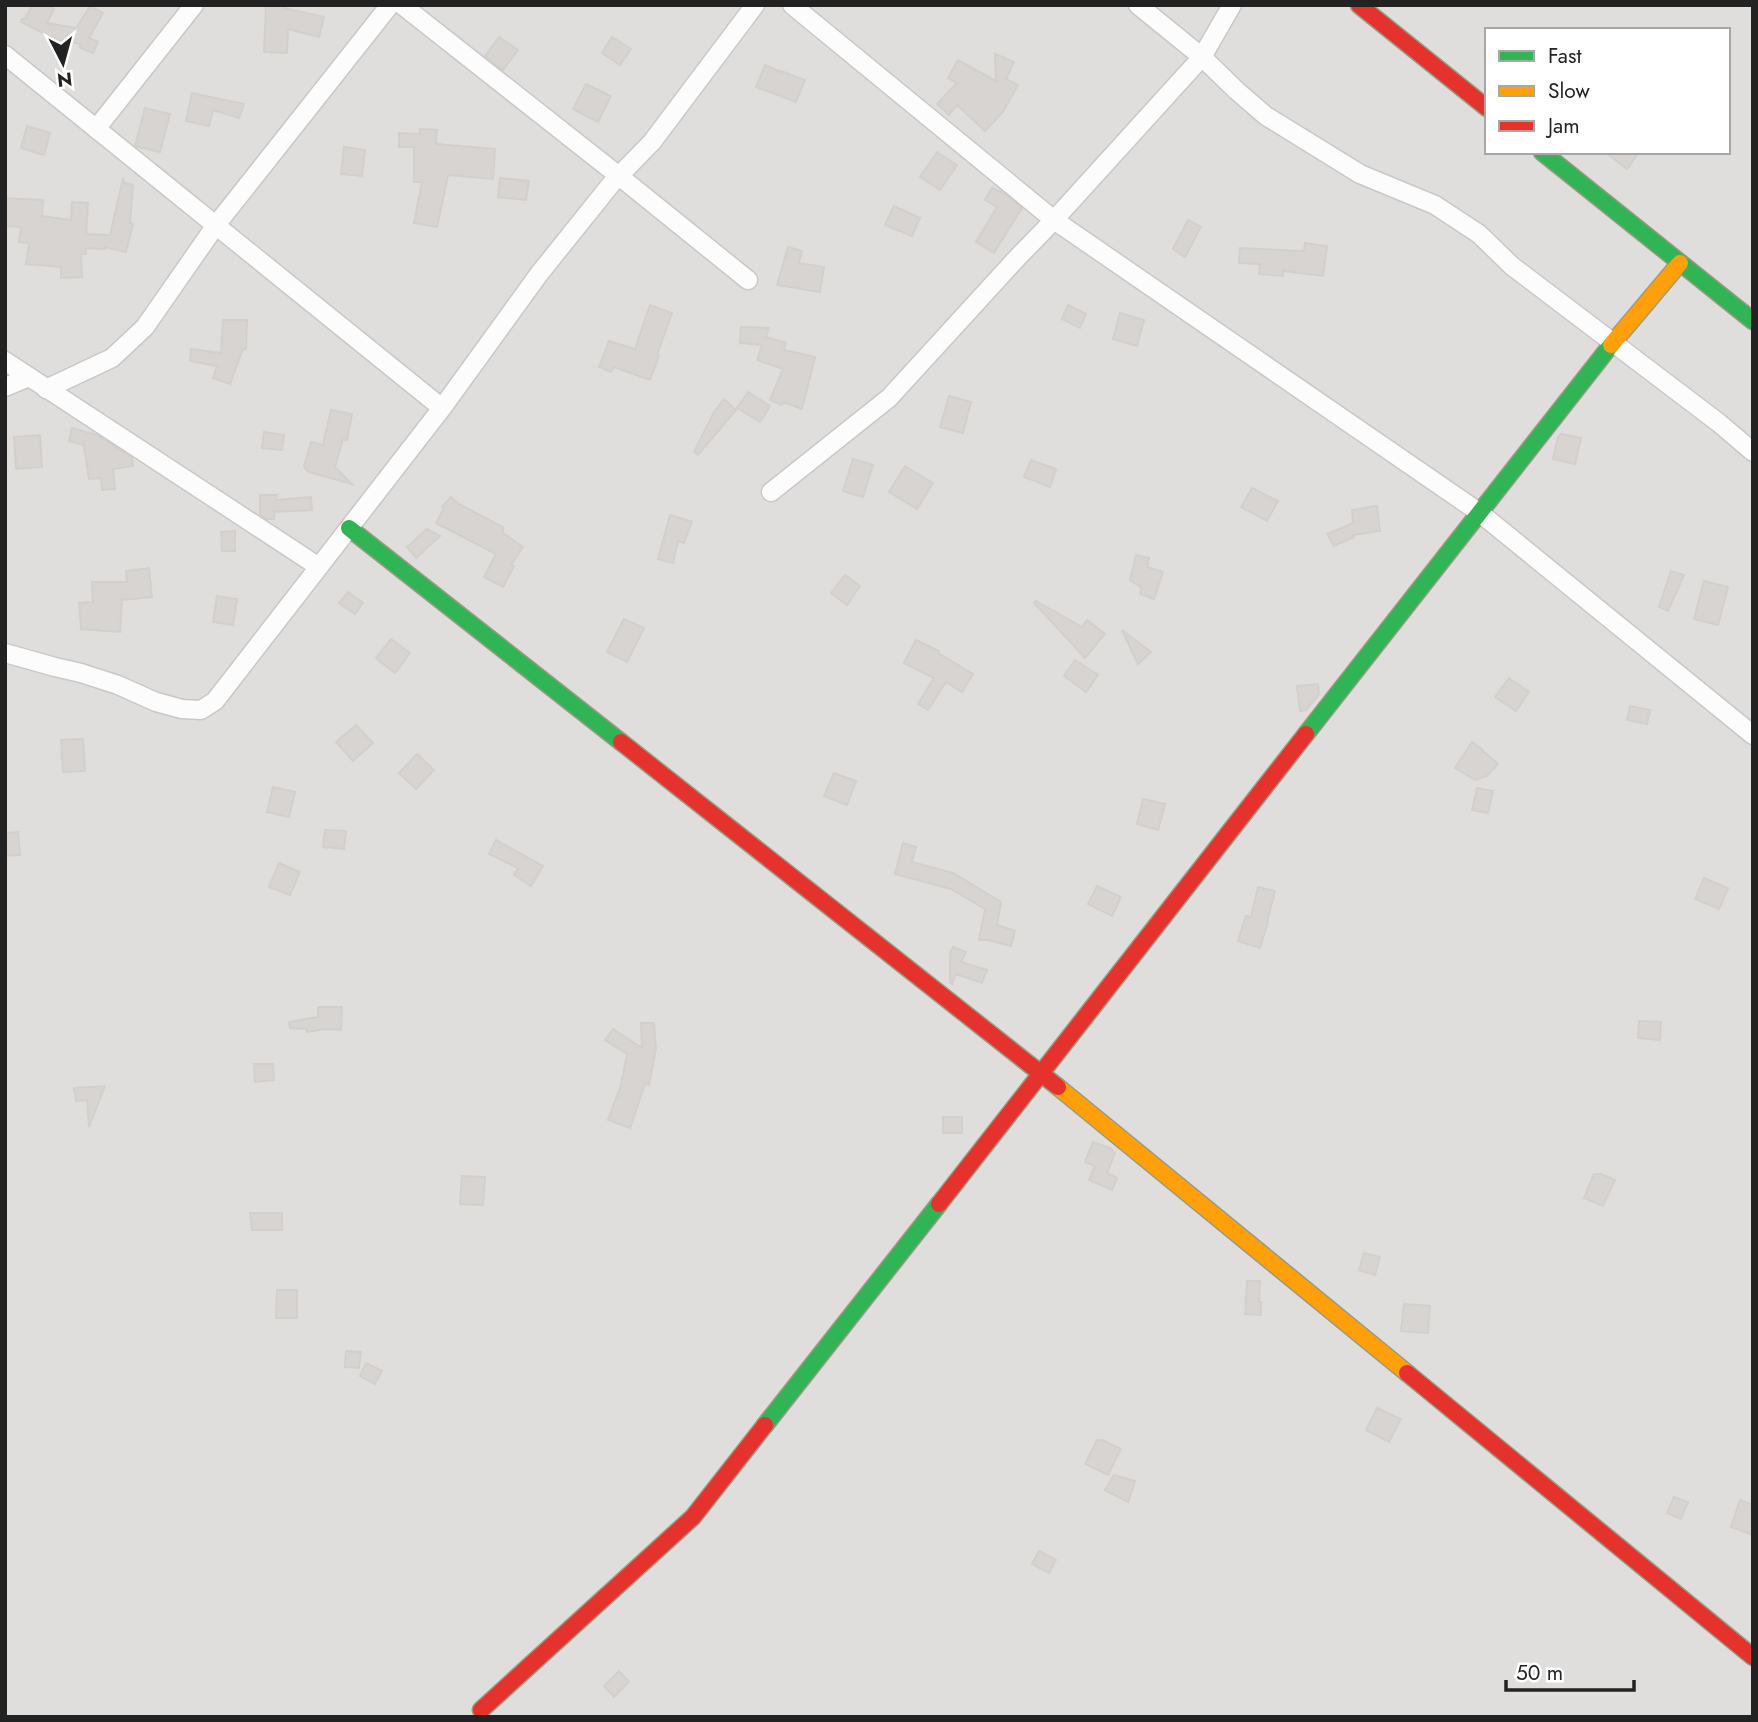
<svg xmlns="http://www.w3.org/2000/svg" width="1758" height="1722" font-family="Jost,sans-serif">
  <style>
    .residential { fill: #dfdedc; fill-rule: evenodd }
    .building { fill: #d7d4d2; stroke: #d3d0cc; stroke-width: 2 }
    .lines { fill: none; stroke-linecap: round; stroke-linejoin: round }
    .street-casing { stroke: #c9c8c7; stroke-width: 21 }
    .fast-casing { stroke: #999a82; stroke-width: 19 }
    .slow-casing { stroke: #999a82; stroke-width: 19 }
    .jam-casing { stroke: #999a82; stroke-width: 19 }
    .street { stroke: #fdfcfc; stroke-width: 18 }
    .fast { stroke: #30b455; stroke-width: 16 }
    .slow { stroke: #ff9f0a; stroke-width: 16 }
    .jam { stroke: #e5322d; stroke-width: 16 }
  </style>
  <rect width="100%" height="100%" fill="#f0eeeb"/>
  <path class="residential" d="M 5,5 L 1753,5 L 1753,1717 L 5,1717 ZM 1487,30 L 1728,30 L 1728,152 L 1487,152 Z"/>
  <path class="building" d="M 32,5 L 47,5 L 54,9 L 47,23 L 76,28 L 90,6 L 103,13 L 89,38 L 98,42 L 93,53 L 80,48 L 81,44 L 55,39 L 21,22 L 22,19 L 25,19 Z
    M 266,5 L 284,5 L 284,8 L 324,17 L 319,37 L 288,29 L 287,53 L 264,52 Z
    M 499,37 L 518,50 L 503,70 L 485,56 Z
    M 612,37 L 631,49 L 620,65 L 602,53 Z
    M 995,54 L 1014,62 L 1006,79 L 1018,85 L 1003,112 L 985,131 L 957,105 L 949,115 L 937,104 L 957,83 L 948,78 L 958,60 L 996,81 Z
    M 765,65 L 781,72 L 781,71 L 805,80 L 796,102 L 756,87 Z
    M 586,84 L 611,96 L 598,122 L 573,109 Z
    M 192,93 L 244,104 L 239,118 L 213,110 L 209,126 L 186,121 Z
    M 145,108 L 170,114 L 160,152 L 135,146 Z
    M 27,126 L 50,133 L 44,155 L 21,148 Z
    M 420,129 L 437,130 L 436,144 L 495,149 L 493,179 L 448,175 L 437,227 L 414,223 L 422,182 L 414,182 L 414,147 L 399,147 L 399,133 L 420,134 Z
    M 344,147 L 365,150 L 362,176 L 341,174 Z
    M 937,152 L 957,165 L 940,190 L 920,177 Z
    M 1605,152 L 1639,152 L 1627,169 Z
    M 500,178 L 529,181 L 526,200 L 498,197 Z
    M 123,179 L 125,185 L 126,183 L 133,185 L 130,223 L 133,224 L 126,252 L 105,247 L 105,249 L 86,248 L 86,254 L 81,254 L 82,277 L 61,278 L 61,267 L 26,264 L 29,243 L 19,242 L 21,227 L 5,226 L 5,198 L 43,200 L 42,216 L 71,220 L 72,202 L 88,203 L 86,234 L 110,235 Z
    M 992,188 L 1004,193 L 1022,208 L 994,253 L 976,242 L 997,207 L 985,200 Z
    M 894,206 L 920,218 L 912,236 L 885,225 Z
    M 1188,220 L 1201,227 L 1185,257 L 1173,249 Z
    M 1305,243 L 1327,246 L 1323,276 L 1283,271 L 1283,276 L 1259,274 L 1260,264 L 1239,263 L 1240,248 L 1304,251 Z
    M 788,247 L 802,251 L 799,263 L 824,267 L 820,292 L 777,285 Z
    M 650,305 L 672,313 L 657,355 L 659,356 L 650,380 L 614,367 L 611,372 L 599,367 L 609,341 L 635,349 Z
    M 1068,305 L 1086,314 L 1080,328 L 1062,319 Z
    M 1120,313 L 1144,320 L 1137,346 L 1113,339 Z
    M 223,320 L 247,320 L 246,349 L 243,349 L 230,384 L 213,378 L 217,366 L 190,361 L 191,349 L 221,353 Z
    M 741,327 L 769,328 L 766,337 L 786,343 L 784,350 L 815,357 L 802,409 L 783,402 L 782,405 L 770,400 L 783,369 L 757,360 L 762,345 L 740,343 Z
    M 748,392 L 770,406 L 760,422 L 737,408 Z
    M 949,396 L 971,402 L 963,433 L 940,427 Z
    M 724,399 L 736,410 L 698,455 L 694,452 L 714,412 Z
    M 331,410 L 352,414 L 347,440 L 343,439 L 335,467 L 352,484 L 309,472 L 304,467 L 311,442 L 323,445 Z
    M 72,428 L 97,435 L 132,458 L 133,466 L 113,469 L 115,489 L 102,490 L 101,478 L 89,479 L 84,445 L 69,441 Z
    M 264,432 L 284,435 L 282,450 L 262,448 Z
    M 1561,434 L 1581,438 L 1575,464 L 1553,459 L 1558,437 Z
    M 40,435 L 42,467 L 16,469 L 14,437 Z
    M 853,459 L 873,465 L 863,497 L 843,491 Z
    M 1031,460 L 1056,469 L 1050,487 L 1024,477 Z
    M 905,466 L 933,483 L 917,509 L 889,492 Z
    M 1252,488 L 1278,501 L 1267,521 L 1241,507 Z
    M 260,495 L 277,495 L 276,500 L 311,497 L 312,510 L 275,512 L 274,519 L 266,519 L 260,515 Z
    M 451,497 L 459,504 L 503,527 L 503,533 L 523,547 L 511,565 L 514,566 L 503,587 L 484,577 L 496,554 L 436,523 L 444,508 L 442,507 Z
    M 1377,506 L 1380,531 L 1353,535 L 1354,537 L 1334,546 L 1327,534 L 1353,523 L 1352,510 Z
    M 670,515 L 692,522 L 684,543 L 678,541 L 673,563 L 658,559 Z
    M 427,529 L 440,536 L 416,558 L 407,547 Z
    M 235,531 L 235,551 L 222,551 L 221,532 Z
    M 1136,555 L 1149,558 L 1147,567 L 1163,572 L 1154,599 L 1140,594 L 1142,588 L 1130,580 Z
    M 149,568 L 152,597 L 122,600 L 120,632 L 81,629 L 79,603 L 93,602 L 92,582 L 127,582 L 126,571 Z
    M 1671,571 L 1684,575 L 1668,611 L 1659,607 Z
    M 845,575 L 860,586 L 847,605 L 831,593 Z
    M 1704,581 L 1728,587 L 1718,625 L 1694,619 Z
    M 348,592 L 363,603 L 355,614 L 339,603 Z
    M 217,596 L 237,599 L 233,625 L 213,622 Z
    M 1036,601 L 1082,627 L 1087,620 L 1105,634 L 1085,658 L 1034,603 Z
    M 624,619 L 644,628 L 627,662 L 607,652 Z
    M 1122,630 L 1151,652 L 1138,664 Z
    M 391,639 L 410,653 L 395,673 L 376,658 Z
    M 916,640 L 939,651 L 938,653 L 973,674 L 962,692 L 946,682 L 928,710 L 918,704 L 934,678 L 904,663 Z
    M 1075,660 L 1098,675 L 1086,692 L 1064,676 Z
    M 1509,678 L 1529,692 L 1516,711 L 1495,697 Z
    M 1318,684 L 1319,694 L 1306,710 L 1300,711 L 1297,686 Z
    M 1630,706 L 1650,710 L 1647,724 L 1627,720 Z
    M 356,725 L 373,743 L 353,761 L 336,742 Z
    M 83,739 L 85,771 L 63,772 L 61,740 Z
    M 1472,742 L 1482,749 L 1482,750 L 1498,764 L 1487,776 L 1475,780 L 1455,768 Z
    M 417,754 L 434,770 L 416,789 L 399,773 Z
    M 834,773 L 856,781 L 847,805 L 824,796 Z
    M 273,787 L 295,792 L 289,817 L 267,812 Z
    M 1477,788 L 1493,791 L 1488,813 L 1472,810 Z
    M 1143,799 L 1165,804 L 1158,830 L 1137,824 Z
    M 325,830 L 346,831 L 344,849 L 323,847 Z
    M 18,832 L 20,855 L 5,856 L 5,833 Z
    M 496,840 L 543,866 L 531,886 L 514,875 L 518,868 L 489,854 Z
    M 903,843 L 916,847 L 912,862 L 953,873 L 1001,902 L 997,925 L 1015,931 L 1011,946 L 988,940 L 979,940 L 985,909 L 951,889 L 895,874 Z
    M 279,863 L 300,872 L 290,895 L 269,887 Z
    M 1704,878 L 1728,888 L 1719,909 L 1695,899 Z
    M 1097,886 L 1121,897 L 1112,916 L 1088,904 Z
    M 1258,887 L 1275,891 L 1267,922 L 1268,922 L 1260,948 L 1238,941 L 1246,916 L 1251,917 Z
    M 953,947 L 966,952 L 961,962 L 987,970 L 982,983 L 956,974 L 952,984 L 950,982 L 950,954 Z
    M 318,1007 L 342,1007 L 341,1030 L 324,1029 L 307,1032 L 306,1029 L 290,1028 L 289,1022 L 318,1017 Z
    M 1639,1021 L 1661,1022 L 1660,1040 L 1638,1038 Z
    M 641,1023 L 654,1023 L 656,1048 L 649,1085 L 645,1084 L 630,1128 L 608,1120 L 621,1085 L 627,1054 L 605,1040 L 613,1029 L 642,1048 Z
    M 254,1064 L 273,1064 L 274,1080 L 255,1082 Z
    M 105,1086 L 89,1127 L 87,1100 L 76,1101 L 74,1088 Z
    M 943,1117 L 962,1117 L 962,1133 L 943,1133 Z
    M 1093,1142 L 1110,1148 L 1115,1153 L 1107,1173 L 1117,1178 L 1112,1190 L 1089,1180 L 1095,1166 L 1085,1162 Z
    M 1594,1174 L 1601,1174 L 1615,1180 L 1603,1206 L 1584,1198 Z
    M 462,1176 L 485,1177 L 483,1205 L 460,1204 Z
    M 250,1213 L 282,1213 L 282,1230 L 252,1230 Z
    M 1364,1253 L 1380,1257 L 1375,1275 L 1359,1270 Z
    M 1247,1281 L 1260,1281 L 1259,1302 L 1261,1302 L 1261,1315 L 1245,1314 Z
    M 277,1290 L 297,1290 L 297,1318 L 276,1318 Z
    M 1404,1304 L 1430,1306 L 1428,1333 L 1401,1331 Z
    M 346,1351 L 361,1352 L 359,1368 L 345,1367 Z
    M 366,1363 L 382,1371 L 375,1384 L 360,1376 Z
    M 1377,1408 L 1401,1419 L 1389,1442 L 1366,1430 Z
    M 1097,1440 L 1102,1440 L 1121,1449 L 1108,1475 L 1085,1464 Z
    M 1114,1475 L 1135,1481 L 1128,1502 L 1105,1490 Z
    M 1674,1497 L 1688,1502 L 1681,1519 L 1667,1513 Z
    M 1740,1500 L 1753,1505 L 1753,1535 L 1731,1527 Z
    M 1039,1551 L 1056,1560 L 1049,1573 L 1032,1564 Z
    M 619,1671 L 629,1682 L 614,1697 L 604,1686 Z"/>
  <g class="lines">
    <g class="street-casing">
      <path id="street" d="M 402,5 L 619,176 L 748,280
        M 792,5 L 1054,220 L 1480,513 L 1753,735
        M 1138,5 L 1202,57 L 1237,91 L 1266,116 L 1360,174 L 1435,205 L 1479,234 L 1512,266 L 1719,423 L 1753,452
        M 5,55 L 442,408
        M 96,129 L 194,5
        M 5,361 L 319,567
        M 5,387 L 29,377
        M 46,389 L 112,358 L 145,327 L 216,225 L 390,5
        M 771,492 L 889,398 L 1018,257 L 1054,220 L 1202,57 L 1232,5
        M 5,653 L 55,667 L 81,673 L 118,685 L 156,702 L 182,709 L 201,710 L 215,701 L 442,408 L 539,274 L 612,183 L 652,142 L 755,5"/>
    </g>
    <g class="fast-casing">
      <path id="fast" d="M 1542,152 L 1753,321
        M 349,528 L 621,742
        M 1306,734 L 1611,345
        M 765,1425 L 939,1204"/>
    </g>
    <g class="slow-casing">
      <path id="slow" d="M 1611,345 L 1680,263
        M 1058,1087 L 1407,1373"/>
    </g>
    <g class="jam-casing">
      <path id="jam" d="M 1359,5 L 1487,108
        M 621,742 L 1058,1087
        M 939,1204 L 1306,734
        M 1407,1373 L 1753,1657
        M 481,1710 L 693,1517 L 765,1425"/>
    </g>
    <use href="#street" class="street"/>
    <use href="#fast" class="fast"/>
    <use href="#slow" class="slow"/>
    <use href="#jam" class="jam"/>
  </g>
  <rect width="1758" height="1722" fill="none" stroke="#222222" stroke-width="14"/>
  <rect x="1485" y="28" width="245" height="126" fill="#ffffff" stroke="#a7a7a7" stroke-width="2"/>
  <rect x="1499" y="51" width="35" height="10" fill="#30b455" stroke="#a7a7a7" stroke-width="2"/>
  <text x="1548" y="63" font-size="21" fill="#222222">Fast</text>
  <rect x="1499" y="86" width="35" height="10" fill="#ff9f0a" stroke="#a7a7a7" stroke-width="2"/>
  <text x="1548" y="98" font-size="21" fill="#222222">Slow</text>
  <rect x="1499" y="121" width="35" height="10" fill="#e5322d" stroke="#a7a7a7" stroke-width="2"/>
  <text x="1548" y="133" font-size="21" fill="#222222">Jam</text>
  <g transform="translate(63 63) rotate(174)" stroke="#ffffff" stroke-width="5" paint-order="stroke">
  <path d="M0-5L12 26L0 18L-12 26Z" fill="#222222"/>
  <text y="-10" font-size="19" font-weight="bold" text-anchor="middle" fill="#222222">N</text>
  </g>
  <path d="M1506 1680v10h128v-10" fill="none" stroke="#222222" stroke-width="3.5"/>
  <text x="1516" y="1680" font-size="21" fill="#222222" stroke="#ffffff" stroke-width="5" paint-order="stroke">50 m</text>
</svg>
